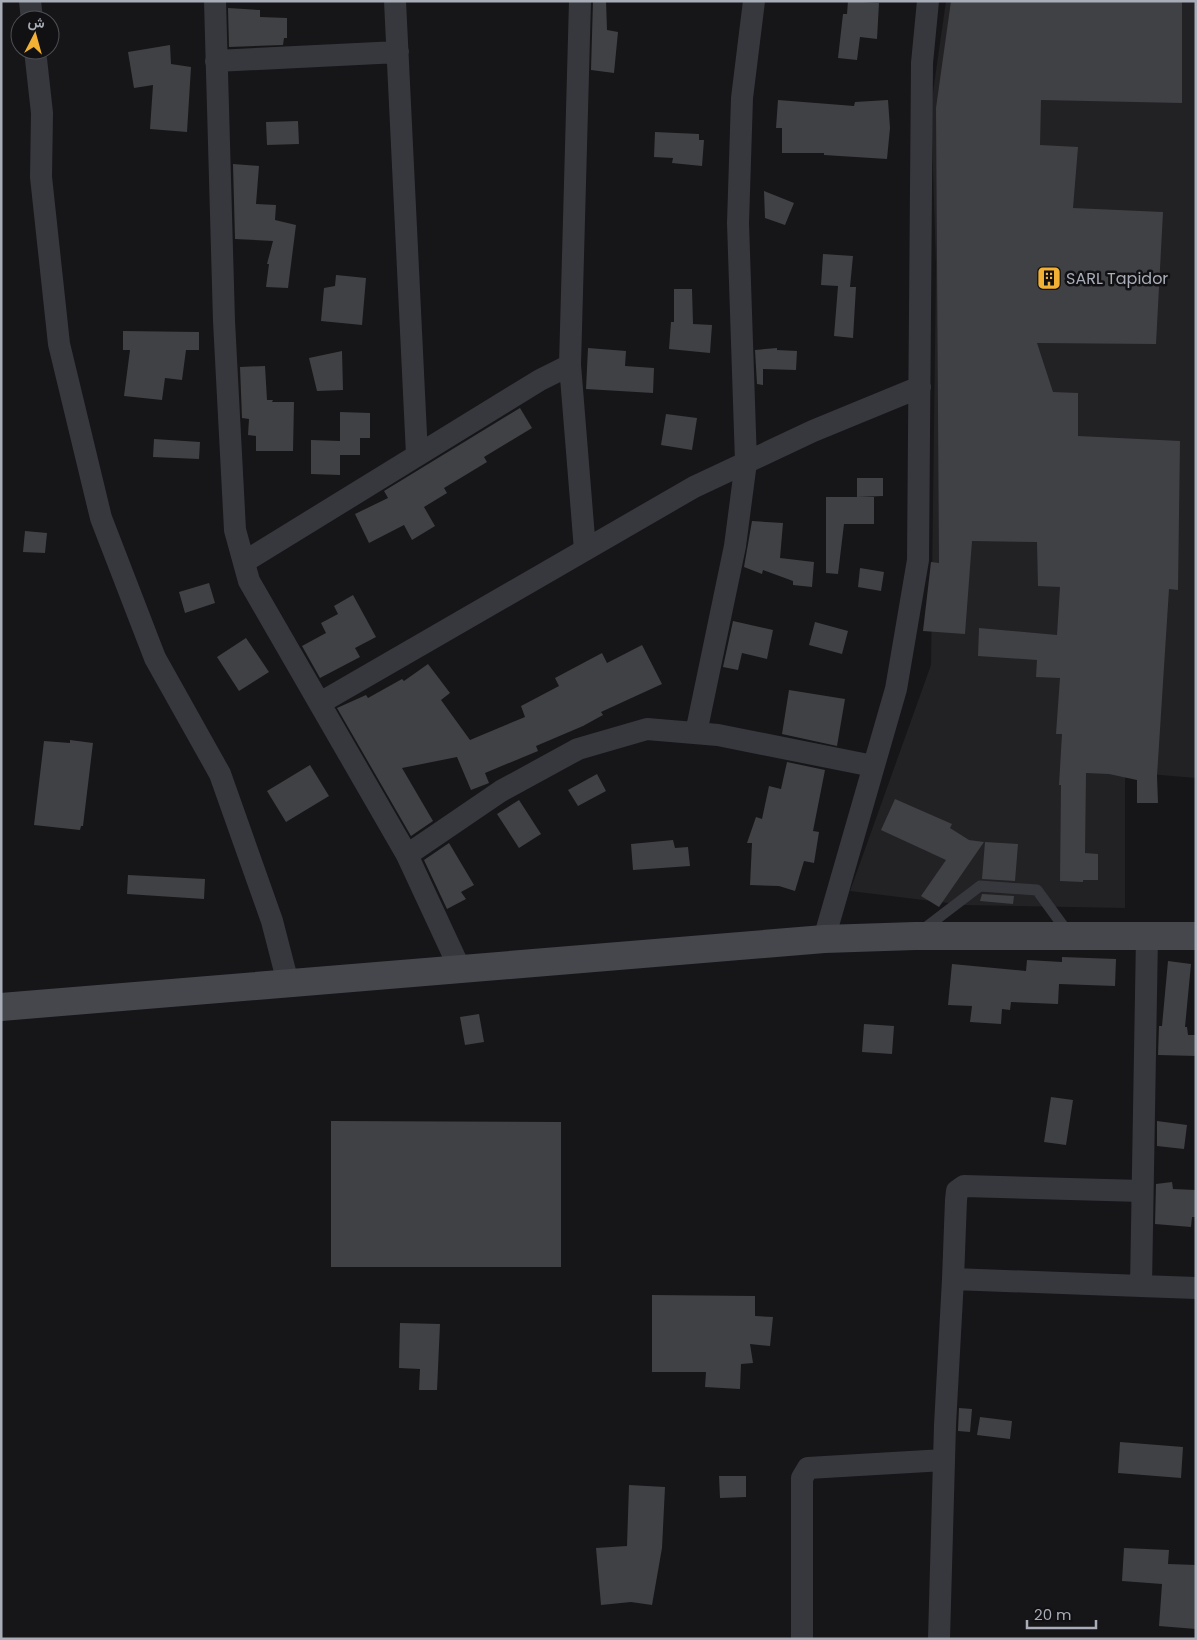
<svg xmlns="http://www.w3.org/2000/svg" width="1197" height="1640" font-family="Poppins,Vazirmatn,sans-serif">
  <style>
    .built { fill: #222225 }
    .building { fill: #404145 }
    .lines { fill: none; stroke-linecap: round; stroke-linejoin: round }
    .service { stroke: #37383d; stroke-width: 11 }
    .minor { stroke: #37383d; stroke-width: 22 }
    .secondary { stroke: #45474d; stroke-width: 28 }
    .labels { text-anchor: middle; stroke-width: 5; stroke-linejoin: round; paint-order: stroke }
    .poi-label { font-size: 16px; fill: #a8adb8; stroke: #111113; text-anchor: start }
  </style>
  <rect width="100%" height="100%" fill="#161618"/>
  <path class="built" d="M 946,1 L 1196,1 L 1196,778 L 1125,772 L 1125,908 L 964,905 L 850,891 L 931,665 L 936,266 L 931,106 Z"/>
  <path class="building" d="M 593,1 L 606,1 L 607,30 L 618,32 L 614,73 L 591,70 Z
    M 848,1 L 879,3 L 877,39 L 860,37 L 857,60 L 838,58 L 843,14 L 847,14 Z
    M 951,1 L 1182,1 L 1182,103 L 1041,100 L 1040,145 L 1078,147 L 1073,208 L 1163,212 L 1156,344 L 1037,343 L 1053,392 L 1078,393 L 1078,436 L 1180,441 L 1178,590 L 1169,589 L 1157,776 L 1158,803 L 1137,803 L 1137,780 L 1109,774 L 1086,773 L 1085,853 L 1098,854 L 1098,880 L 1083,880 L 1083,882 L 1060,881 L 1061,785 L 1059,785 L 1062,734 L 1056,734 L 1060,678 L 1036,677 L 1037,660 L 978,656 L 979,628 L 1057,635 L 1060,587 L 1038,586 L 1037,542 L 972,541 L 965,634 L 923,631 L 931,562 L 939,563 L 936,108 Z
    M 228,8 L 260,10 L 260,17 L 287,18 L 287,38 L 284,38 L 283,45 L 229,47 Z
    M 170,45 L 171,64 L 191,67 L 187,132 L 150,129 L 153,85 L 134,88 L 128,52 Z
    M 778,100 L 854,106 L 855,102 L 888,100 L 890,128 L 887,159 L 824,155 L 824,153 L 782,153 L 782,128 L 776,128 Z
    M 298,121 L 299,144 L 267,145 L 266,122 Z
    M 655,132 L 699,134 L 699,140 L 704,140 L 702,166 L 672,163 L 673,158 L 654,157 Z
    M 233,164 L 259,166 L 256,204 L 276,205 L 275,220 L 296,225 L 288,288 L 266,287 L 269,264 L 267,264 L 273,241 L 235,239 Z
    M 764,191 L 794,203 L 785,225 L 765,218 Z
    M 823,254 L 853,256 L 850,287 L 856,287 L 853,338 L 834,336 L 838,286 L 821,285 Z
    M 336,275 L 366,278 L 362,325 L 321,321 L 324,288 L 335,286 Z
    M 674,289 L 692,289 L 693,324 L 712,325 L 710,353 L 669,349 L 671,322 L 674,322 Z
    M 123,331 L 199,332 L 199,350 L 186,350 L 182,380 L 165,378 L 162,400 L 124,396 L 130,350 L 123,350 Z
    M 588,348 L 626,351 L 625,366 L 654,368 L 653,393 L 586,389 Z
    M 777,348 L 777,350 L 797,351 L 796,370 L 763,369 L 763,385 L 757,384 L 755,350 Z
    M 342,351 L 343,390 L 317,391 L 309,358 Z
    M 265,366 L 267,400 L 273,400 L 272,402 L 294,402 L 293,451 L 256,451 L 256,436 L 248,435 L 249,419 L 242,418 L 240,367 Z
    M 520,408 L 532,428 L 484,457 L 487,462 L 444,488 L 447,493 L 424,507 L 435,526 L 412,540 L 404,525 L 369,543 L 355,514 L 388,498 L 384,491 Z
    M 340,412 L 370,413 L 370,438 L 360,438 L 360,455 L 340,455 L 340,475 L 311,474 L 311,440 L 340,441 Z
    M 666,414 L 697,418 L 692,450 L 661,445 Z
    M 154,439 L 200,442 L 199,459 L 153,457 Z
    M 857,478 L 883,478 L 883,496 L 857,497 Z
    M 826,497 L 874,497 L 874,524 L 844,524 L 838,574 L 826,573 Z
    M 752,521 L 783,523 L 780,558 L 814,562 L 812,587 L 793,585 L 793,581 L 763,570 L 762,574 L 744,567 Z
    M 25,531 L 47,533 L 45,553 L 23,552 Z
    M 860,568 L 884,572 L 881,591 L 858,587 Z
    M 209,583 L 215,603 L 185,613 L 179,592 Z
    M 353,595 L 376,637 L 355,648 L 360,657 L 320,678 L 302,646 L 326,633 L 321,623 L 338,614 L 334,606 Z
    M 733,621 L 773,630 L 767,659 L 742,653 L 738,670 L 723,667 Z
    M 815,622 L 848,631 L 842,654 L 809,645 Z
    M 246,638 L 269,672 L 239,691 L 217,657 Z
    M 642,645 L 662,684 L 601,712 L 603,715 L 583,726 L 536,746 L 538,751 L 485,773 L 489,783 L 471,790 L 457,757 L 402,768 L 433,821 L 411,836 L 337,708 L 366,695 L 368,698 L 402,679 L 404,681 L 428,664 L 450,693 L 441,700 L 470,740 L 525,717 L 521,706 L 559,686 L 555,678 L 602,653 L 607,663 Z
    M 789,690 L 845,699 L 837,746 L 782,734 Z
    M 70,740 L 93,743 L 83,826 L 81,826 L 80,830 L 34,825 L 44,741 L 70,743 Z
    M 787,762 L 825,770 L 813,831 L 819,832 L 814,863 L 804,861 L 795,891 L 779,886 L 750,885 L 752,843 L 747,843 L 756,817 L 762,819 L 769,786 L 781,789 Z
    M 310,765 L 329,796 L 286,822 L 267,791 Z
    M 597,774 L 606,791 L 578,806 L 568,790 Z
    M 895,799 L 952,824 L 950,828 L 969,840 L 984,842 L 939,907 L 921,896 L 946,860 L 881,830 Z
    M 519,800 L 541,834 L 519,848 L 497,814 Z
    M 673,840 L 675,848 L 688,847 L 690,866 L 633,870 L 631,844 Z
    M 985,842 L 1018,844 L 1015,881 L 982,879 Z
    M 449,843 L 474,885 L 461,892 L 466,899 L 447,909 L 424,860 Z
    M 128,875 L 205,879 L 204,899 L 127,894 Z
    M 982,894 L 1014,896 L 1013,904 L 980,901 Z
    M 1062,957 L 1116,959 L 1115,986 L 1059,984 L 1058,1004 L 1011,1002 L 1010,1010 L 1002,1009 L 1001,1024 L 970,1022 L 972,1006 L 948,1005 L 952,964 L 1026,971 L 1027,960 L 1062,962 Z
    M 1168,961 L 1191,964 L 1185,1027 L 1187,1027 L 1188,1035 L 1196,1035 L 1196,1056 L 1158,1055 L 1159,1026 L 1162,1026 Z
    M 479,1014 L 484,1042 L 465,1045 L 460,1017 Z
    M 864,1024 L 894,1026 L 892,1054 L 862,1052 Z
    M 1051,1097 L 1073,1100 L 1066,1145 L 1044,1142 Z
    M 331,1121 L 561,1122 L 561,1267 L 331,1267 Z
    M 1157,1121 L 1187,1125 L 1184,1149 L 1157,1146 Z
    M 1172,1182 L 1173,1189 L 1196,1190 L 1196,1217 L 1192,1217 L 1191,1227 L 1155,1224 L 1156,1184 Z
    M 652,1295 L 755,1296 L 755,1316 L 773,1317 L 770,1346 L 750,1344 L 753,1363 L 741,1364 L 740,1389 L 705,1387 L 706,1372 L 652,1372 Z
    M 400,1323 L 440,1324 L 437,1390 L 419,1390 L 420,1369 L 399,1368 Z
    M 959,1408 L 972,1409 L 970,1432 L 958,1431 Z
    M 980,1417 L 1012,1421 L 1010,1439 L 977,1435 Z
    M 1120,1442 L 1183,1447 L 1181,1478 L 1118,1473 Z
    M 719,1476 L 746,1476 L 746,1497 L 720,1498 Z
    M 629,1485 L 665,1487 L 662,1548 L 652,1605 L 631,1602 L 601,1605 L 596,1548 L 627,1546 Z
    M 1124,1548 L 1169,1550 L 1168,1564 L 1196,1565 L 1196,1629 L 1159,1626 L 1162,1584 L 1122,1581 Z"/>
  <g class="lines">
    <path class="service" d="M 921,931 L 980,886 L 1037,890 L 1069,934"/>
    <path class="minor" d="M 30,1 L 32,20
      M 215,1 L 224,321 L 235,530 L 249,581 L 407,855 L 460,969
      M 395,1 L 417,455
      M 580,1 L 570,365 L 585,550
      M 35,50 L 42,113 L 41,177 L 59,344 L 101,518 L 155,658 L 220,774 L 272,921 L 288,983
      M 216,61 L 398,52
      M 244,562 L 540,380 L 570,365
      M 320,703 L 694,487 L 813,431 L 920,387
      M 696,733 L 735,546 L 746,462 L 738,223 L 742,98 L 754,1
      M 407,855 L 501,791 L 578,749 L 647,729 L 718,735 L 873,766
      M 1147,936 L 1141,1286 L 1196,1288
      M 824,939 L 896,689 L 918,560 L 922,63 L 928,1
      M 953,1279 L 956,1200 L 957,1191 L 964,1186 L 1142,1191
      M 802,1639 L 802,1478 L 808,1468 L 944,1460
      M 939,1639 L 945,1425 L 953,1279 L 1141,1286"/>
    <path class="secondary" d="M 1,1007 L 824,939 L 915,936 L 1196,936"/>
  </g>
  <defs>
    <g id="building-square" transform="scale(1.25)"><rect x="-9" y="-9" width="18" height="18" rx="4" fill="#f2b134" stroke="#111113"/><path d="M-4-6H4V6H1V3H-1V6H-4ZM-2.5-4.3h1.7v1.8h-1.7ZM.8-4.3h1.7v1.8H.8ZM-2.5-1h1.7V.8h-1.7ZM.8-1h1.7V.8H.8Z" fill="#111"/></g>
  </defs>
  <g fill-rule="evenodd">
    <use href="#building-square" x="1049" y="278"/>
  </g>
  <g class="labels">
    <g class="poi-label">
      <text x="1066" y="284">SARL Tapidor</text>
    </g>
  </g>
  <rect width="1197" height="1640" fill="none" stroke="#a8adb8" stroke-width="5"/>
  <g transform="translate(35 35) rotate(6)"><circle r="24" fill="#111113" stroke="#4d4f55"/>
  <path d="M0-4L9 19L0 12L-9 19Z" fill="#f2b134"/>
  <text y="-8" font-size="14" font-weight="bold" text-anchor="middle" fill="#a8adb8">ش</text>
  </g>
  <path d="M1027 1620v8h69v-8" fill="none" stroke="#a8adb8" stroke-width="2.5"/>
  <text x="1034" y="1620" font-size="15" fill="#a8adb8" stroke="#111113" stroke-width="4" paint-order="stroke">20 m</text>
</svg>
